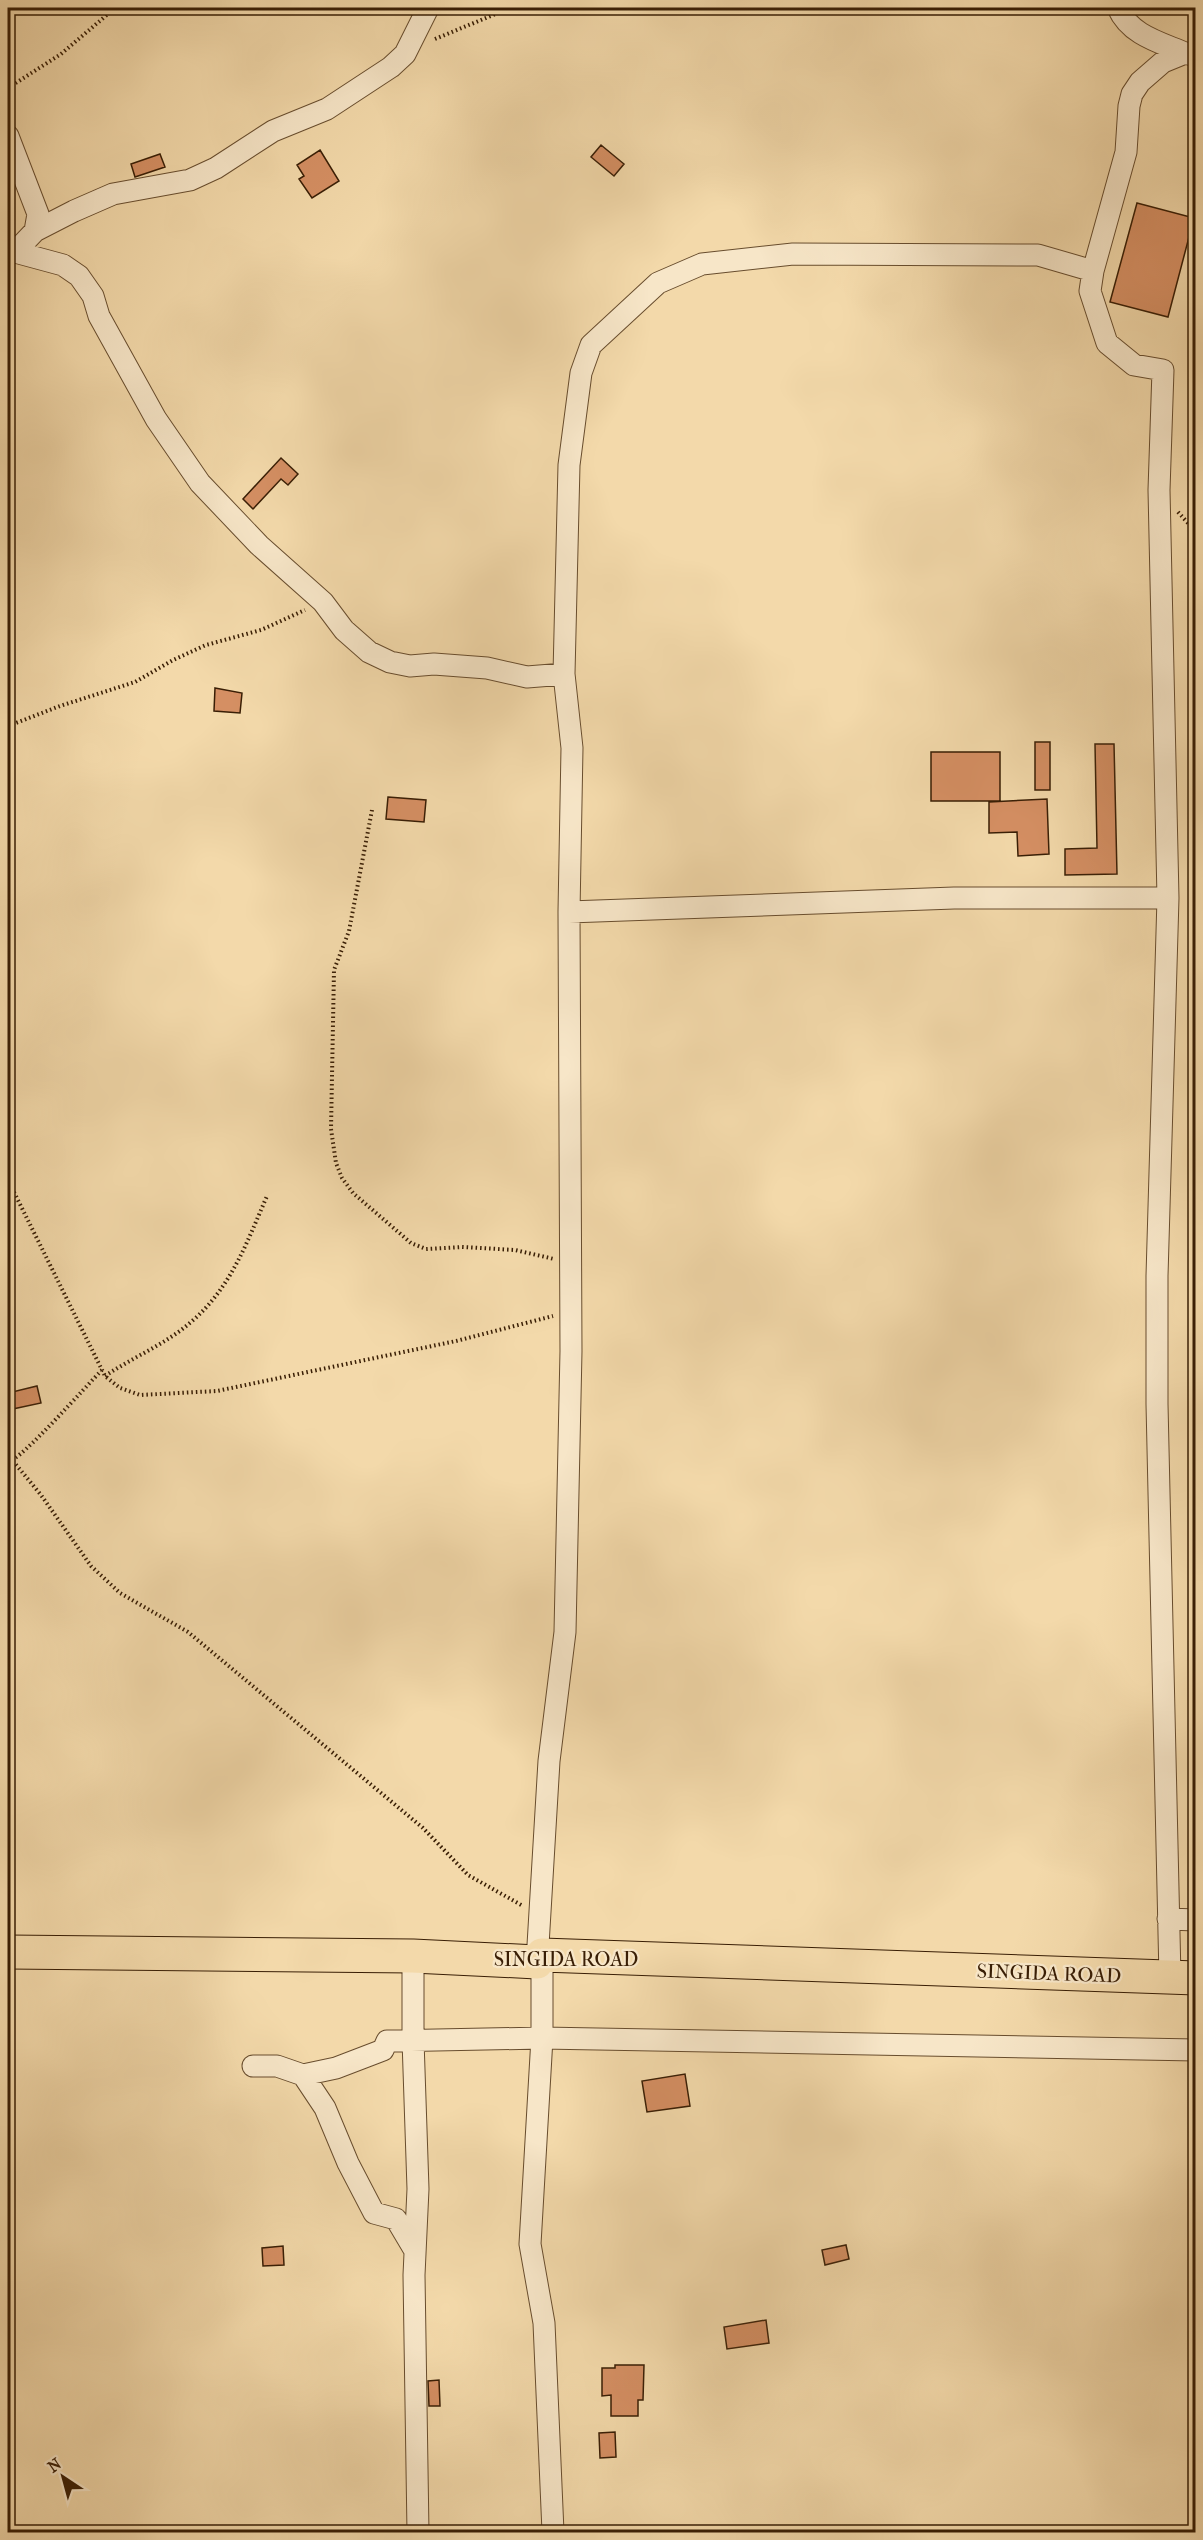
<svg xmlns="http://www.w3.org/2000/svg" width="1203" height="2540" font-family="'IM FELL French Canon',serif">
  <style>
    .building { fill: #d58f63; stroke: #391e05; stroke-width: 1.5 }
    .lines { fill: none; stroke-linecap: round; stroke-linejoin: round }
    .minor-casing { stroke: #684d2e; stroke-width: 23 }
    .trunk-casing { stroke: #391e05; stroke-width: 35 }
    .path { stroke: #391e05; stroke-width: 4; stroke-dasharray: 1.5 3; stroke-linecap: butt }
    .minor { stroke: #f7e6c8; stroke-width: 21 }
    .trunk { stroke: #f3d9aa; stroke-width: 33 }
    .labels { text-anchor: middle; stroke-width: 4.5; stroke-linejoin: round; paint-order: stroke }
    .street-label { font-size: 20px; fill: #391e05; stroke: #f7e6c8 }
  </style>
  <rect width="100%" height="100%" fill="#f3d9aa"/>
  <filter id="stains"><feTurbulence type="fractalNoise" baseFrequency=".00333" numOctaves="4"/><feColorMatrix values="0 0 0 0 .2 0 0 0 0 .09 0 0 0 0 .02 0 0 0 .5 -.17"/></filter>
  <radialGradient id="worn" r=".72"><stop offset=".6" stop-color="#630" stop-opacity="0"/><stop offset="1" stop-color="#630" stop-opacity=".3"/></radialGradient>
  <path class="building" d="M 601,145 L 624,164 L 614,176 L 591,157 Z
    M 320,150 L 339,181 L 312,198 L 299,179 L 304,176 L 297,165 Z
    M 160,154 L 165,167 L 135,177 L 131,164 Z
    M 1137,203 L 1194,218 L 1168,317 L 1110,302 Z
    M 281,458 L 298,474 L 288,485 L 281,479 L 253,509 L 243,499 Z
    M 215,688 L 242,693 L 240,713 L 214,711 Z
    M 1035,742 L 1050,742 L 1050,790 L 1035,790 Z
    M 1095,744 L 1114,744 L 1117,874 L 1065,875 L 1065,849 L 1097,848 Z
    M 931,752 L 1000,752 L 1000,801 L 931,801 Z
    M 388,797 L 426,800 L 424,822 L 386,819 Z
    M 1047,799 L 1049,854 L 1018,856 L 1017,832 L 989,833 L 989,802 Z
    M 37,1386 L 41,1403 L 8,1410 L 8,1393 Z
    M 685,2074 L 690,2106 L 647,2112 L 642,2081 Z
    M 846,2245 L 849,2259 L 825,2265 L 822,2250 Z
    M 283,2246 L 284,2265 L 263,2266 L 262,2248 Z
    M 766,2320 L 769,2343 L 727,2349 L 724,2327 Z
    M 615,2365 L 644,2365 L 643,2400 L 638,2400 L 638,2416 L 611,2416 L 611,2395 L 602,2396 L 602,2368 L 615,2368 Z
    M 439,2380 L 440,2406 L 429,2406 L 428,2381 Z
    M 615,2432 L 616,2457 L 600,2458 L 599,2433 Z"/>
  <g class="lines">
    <g class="minor-casing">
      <path id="minor" d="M 1118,8 C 1130,35 1159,42 1185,53
        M 8,136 L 38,214 L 35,231
        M 15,252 L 35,231 L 74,211 L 113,194 L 190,180 L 216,168 L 273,131 L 327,109 L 391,67 L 405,54 L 428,8
        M 8,253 L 15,252 L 63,265 L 79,276 L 93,296 L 99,316 L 156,419 L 200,483 L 259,545 L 323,602 L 344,630 L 369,652 L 390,662 L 410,666 L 434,664 L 487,668 L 527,677 L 564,674 L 572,748 L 569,912 L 571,1351 L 565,1632 L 549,1761 L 537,1962
        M 1093,271 L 1126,152 L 1129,106 L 1132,94 L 1140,82 L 1163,62 L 1185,53 L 1196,56
        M 564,674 L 569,465 L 581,373 L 591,345 L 658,283 L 702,264 L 793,254 L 1038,255 L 1093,271 L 1090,291 L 1107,343 L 1134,365 L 1163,370 L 1159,490 L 1168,898 L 1157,1276 L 1157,1404 L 1170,1977
        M 569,912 L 954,898 L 1168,898
        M 1168,1919 L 1196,1920
        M 542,1955 L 542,2038 L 530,2244 L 544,2323 L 553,2532
        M 413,1956 L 413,2040 L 418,2189 L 414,2275 L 418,2532
        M 253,2066 L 277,2066 L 303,2075 L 325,2108 L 348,2163 L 374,2213 L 396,2219 L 415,2251
        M 303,2075 L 336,2068 L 383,2050 L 387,2041 L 542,2038 L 1196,2050"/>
    </g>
    <g class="trunk-casing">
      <path id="trunk" d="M 8,1952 L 413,1956 L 537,1962 L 542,1955 L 1196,1978"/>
    </g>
    <path class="path" d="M 435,39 L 510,8
      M 8,88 L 61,54 L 115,8
      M 1178,512 L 1196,532
      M 8,726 L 60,706 L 135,682 L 173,660 L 206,645 L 261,630 L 305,610
      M 372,810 L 349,931 L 334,970 L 331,1129 L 336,1163 L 342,1178 L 353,1193 L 411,1243 L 426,1249 L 462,1247 L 515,1250 L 554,1259
      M 8,1180 L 105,1376 L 120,1388 L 140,1395 L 217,1391 L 456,1341 L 553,1316
      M 105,1376 C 133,1357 166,1344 191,1322 C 231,1288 247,1242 267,1196
      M 13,1461 L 41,1495 L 91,1566 L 120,1593 L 188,1632 L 423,1828 L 468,1875 L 523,1906
      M 8,1462 C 21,1460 87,1385 102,1370"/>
    <use href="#minor" class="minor"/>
    <use href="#trunk" class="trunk"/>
  </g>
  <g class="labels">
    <g class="street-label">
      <text x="566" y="1966">SINGIDA ROAD</text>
      <text transform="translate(1049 1973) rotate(2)" y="7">SINGIDA ROAD</text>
    </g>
  </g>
  <rect width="1203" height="2540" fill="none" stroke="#f3d9aa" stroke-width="30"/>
  <rect x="9" y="9" width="1185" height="2522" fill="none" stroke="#391e05" stroke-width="3"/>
  <rect x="15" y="15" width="1173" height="2510" fill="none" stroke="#391e05" stroke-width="1.5"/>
  <g transform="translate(63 2477) rotate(324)" stroke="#f7e6c8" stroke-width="4.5" paint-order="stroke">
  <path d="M0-4.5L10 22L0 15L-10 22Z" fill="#391e05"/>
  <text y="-9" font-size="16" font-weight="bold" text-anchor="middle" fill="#391e05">N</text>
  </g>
  <rect width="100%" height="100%" filter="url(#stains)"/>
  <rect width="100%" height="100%" fill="url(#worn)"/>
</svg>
